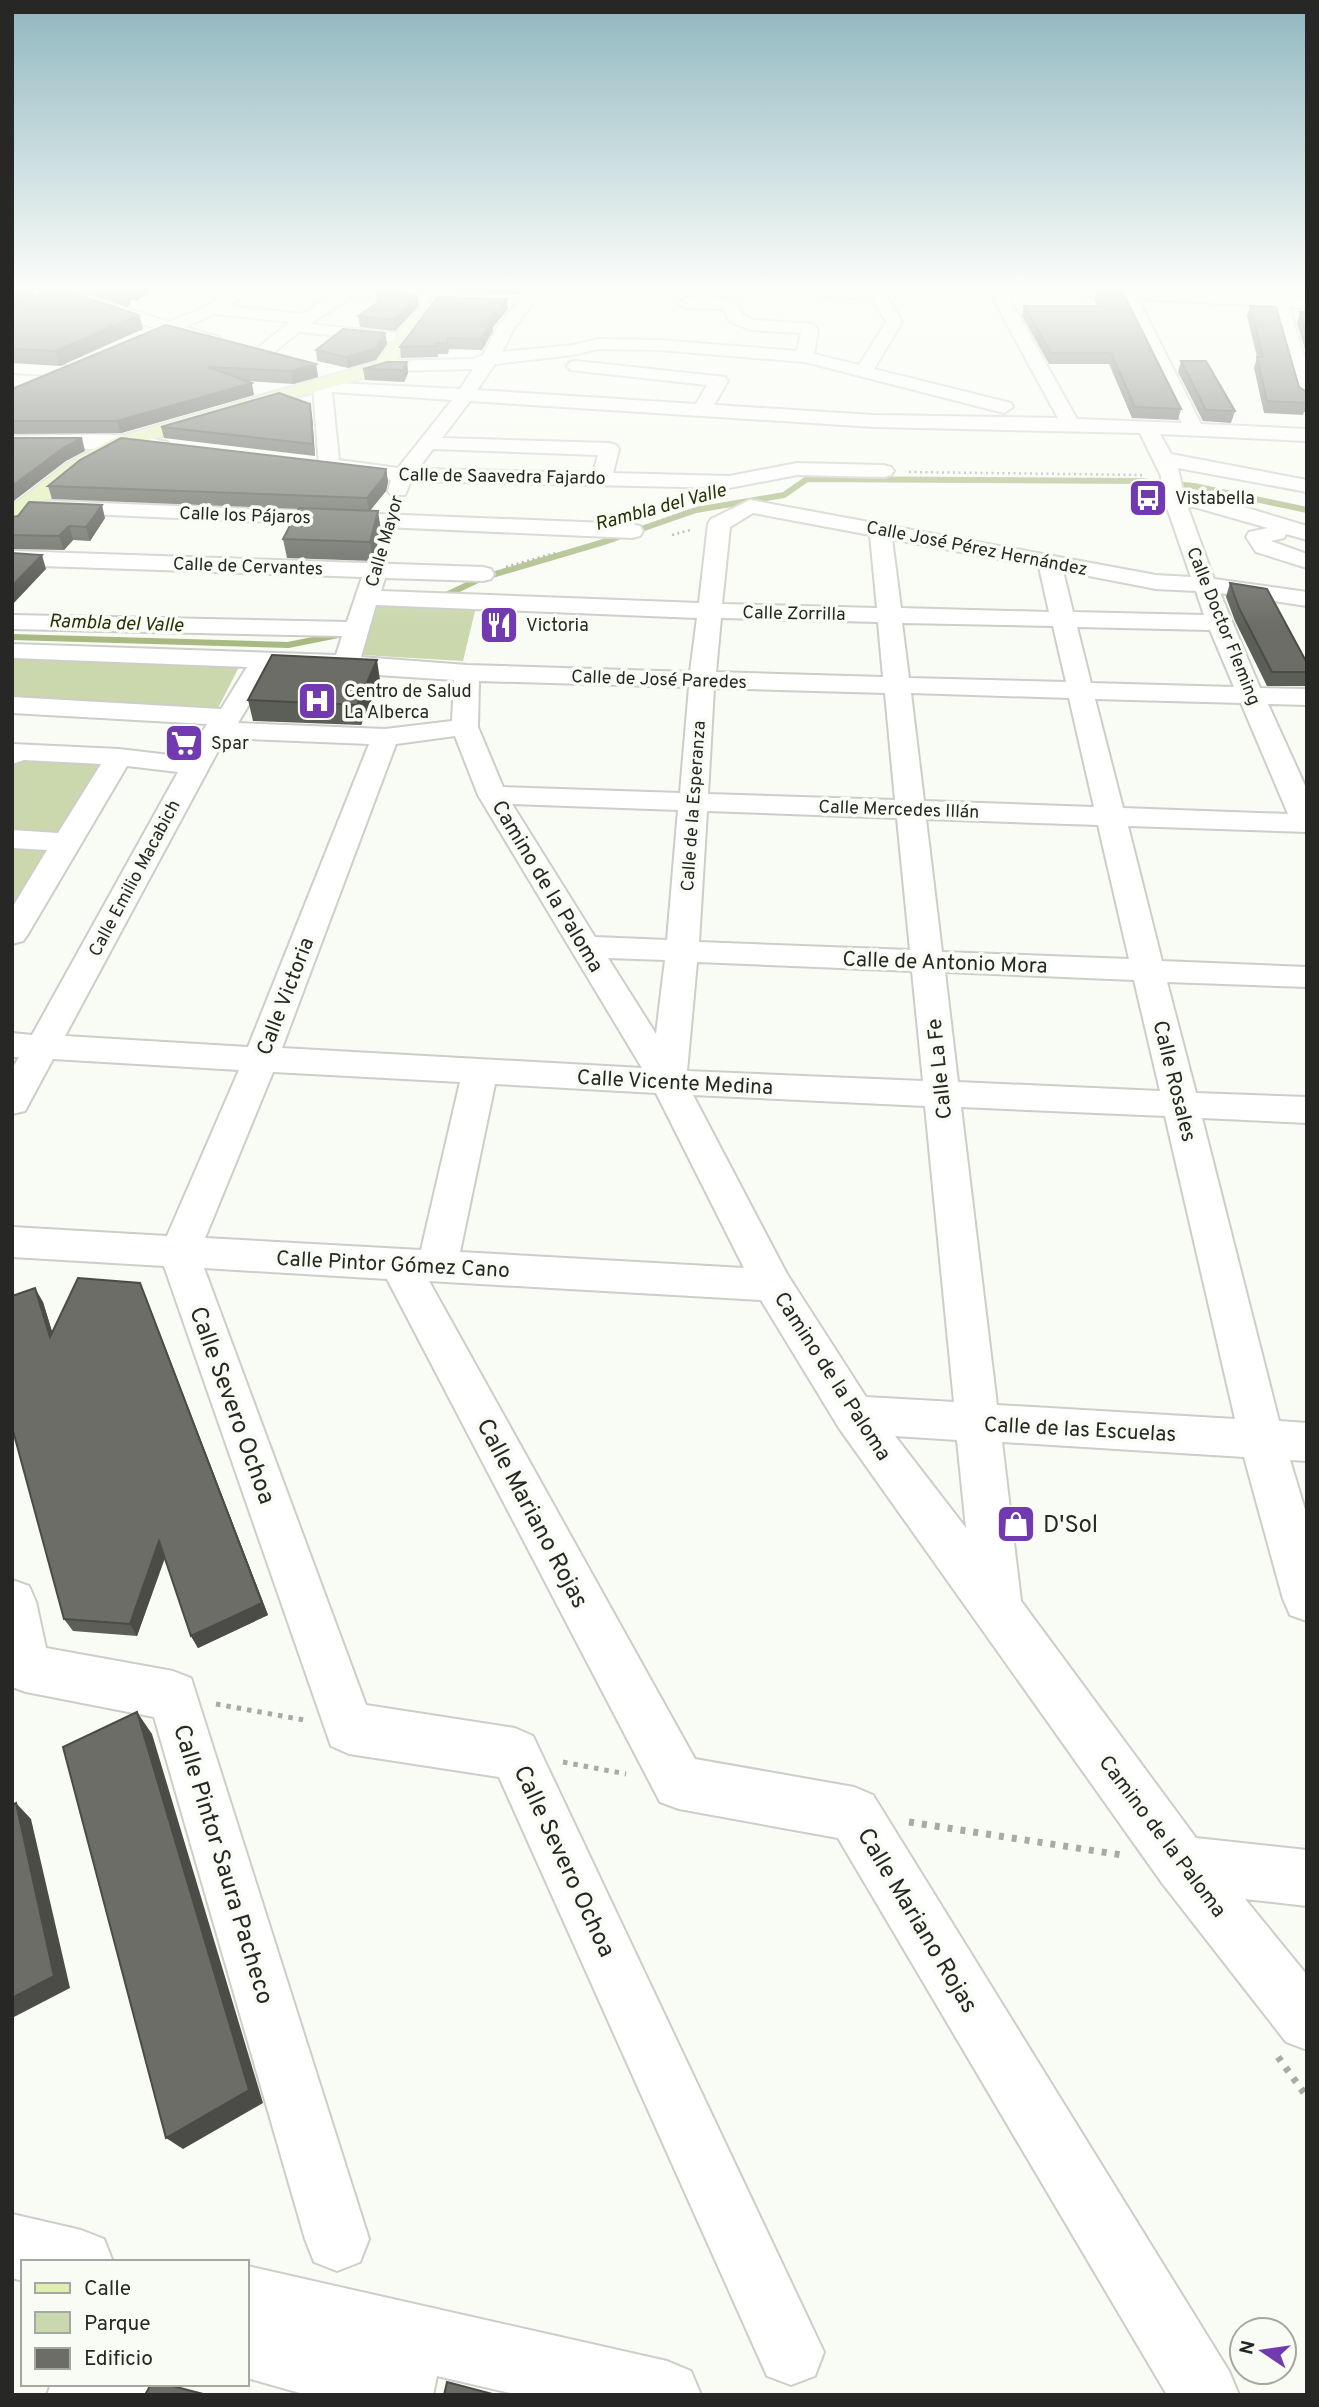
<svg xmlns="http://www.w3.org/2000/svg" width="1319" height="2407" font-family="Overpass,sans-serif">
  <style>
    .green { fill: #cbd8ae }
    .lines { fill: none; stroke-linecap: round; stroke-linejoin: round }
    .stream { stroke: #a9b982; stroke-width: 6 }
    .minor-casing { stroke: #cccec7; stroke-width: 4 }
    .major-casing { stroke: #d8d8d8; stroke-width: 4 }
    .path-far2 { stroke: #a8aba5; stroke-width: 2.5; stroke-dasharray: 2 3.5; stroke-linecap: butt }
    .path-far1 { stroke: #a8aba5; stroke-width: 5; stroke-dasharray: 4.5 6; stroke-linecap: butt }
    .path { stroke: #a8aba5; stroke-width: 7; stroke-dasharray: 5 8; stroke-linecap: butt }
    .minor { fill: #fff; fill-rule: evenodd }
    .major { fill: #dfefb1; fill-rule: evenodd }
    .wall { fill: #5c5e58 }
    .shaded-wall { fill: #4b4c47 }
    .building { fill: #6b6d66; stroke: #4b4c47; stroke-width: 2 }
    .labels { text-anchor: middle; stroke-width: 7; stroke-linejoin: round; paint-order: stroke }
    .far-street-label { font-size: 18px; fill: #272826; stroke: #f9fcf4 }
    .far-poi-label { font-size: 18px; fill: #272826; stroke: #f9fcf4; text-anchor: start }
    .far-water-label { font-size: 19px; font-style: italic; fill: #273006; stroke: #f9fcf4 }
    .street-label { font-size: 21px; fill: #272826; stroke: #f9fcf4 }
    .near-street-label { font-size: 24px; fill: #272826; stroke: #f9fcf4 }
    .near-poi-label { font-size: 24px; fill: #272826; stroke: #f9fcf4; text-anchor: start }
  </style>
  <rect width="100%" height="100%" fill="#f9fcf4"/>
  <path class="green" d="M 378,605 L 476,607 L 463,661 L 362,655 Z
    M 28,652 L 239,667 L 215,714 L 12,706 L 12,656 Z
    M 12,751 L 122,754 L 12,935 Z"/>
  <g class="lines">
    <path class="stream" d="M 444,596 L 482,578 L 607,541 L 696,510 L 784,495 L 807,479 L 1139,481 L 1194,486 L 1307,510
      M 12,637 L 288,645 L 343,634"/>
    <g class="minor-casing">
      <path id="minor" d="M 30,291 L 71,291 L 169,322 L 207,306 L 229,291 L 248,291 L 229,306 L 302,314 L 338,291 L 480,296 L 488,301 L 480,306 L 387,301 L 353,296 L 310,324 L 401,334 L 410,339 L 407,343 L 299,332 L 266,359 L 254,359 L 251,355 L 254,351 L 290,322 L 215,314 L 185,327 L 219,337 L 222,341 L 213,346 L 170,333 L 155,335 L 153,331 L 155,328 L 58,298 L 32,294 Z
        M 526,291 L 542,291 L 514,328 L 502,352 L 573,345 L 598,339 L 659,340 L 797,351 L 801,333 L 750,330 L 729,321 L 724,309 L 686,308 L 678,303 L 686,298 L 731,299 L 737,301 L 742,314 L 753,320 L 813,324 L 818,330 L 814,354 L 859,365 L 886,322 L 872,298 L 793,296 L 785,291 L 884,291 L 902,322 L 874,369 L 1011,403 L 1013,407 L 1004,413 L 805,362 L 659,350 L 598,349 L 573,355 L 495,364 L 477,390 L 696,404 L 707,385 L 570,370 L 567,366 L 570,362 L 576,361 L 725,377 L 728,381 L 714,405 L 874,415 L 1058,418 L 989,291 L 1005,291 L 1077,419 L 1182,423 L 1121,298 L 1083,296 L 1075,291 L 1177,291 L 1269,296 L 1268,291 L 1284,291 L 1286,297 L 1307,298 L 1307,308 L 1289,307 L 1307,366 L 1307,404 L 1298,398 L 1272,306 L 1138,299 L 1201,424 L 1307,429 L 1307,441 L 1160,434 L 1171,454 L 1307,480 L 1307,492 L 1178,468 L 1183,491 L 1231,503 L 1307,526 L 1307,540 L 1286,534 L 1284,538 L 1271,541 L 1307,554 L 1307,568 L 1256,552 L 1246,537 L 1249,532 L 1268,528 L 1187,505 L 1214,579 L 1307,592 L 1307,606 L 1220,593 L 1260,688 L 1307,689 L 1307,705 L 1268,704 L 1307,790 L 1307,832 L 1128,826 L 1162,961 L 1307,967 L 1307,987 L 1167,982 L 1196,1093 L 1307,1097 L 1307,1123 L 1202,1118 L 1279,1421 L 1307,1423 L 1307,1461 L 1290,1460 L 1307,1516 L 1307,1621 L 1290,1615 L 1283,1599 L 1244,1457 L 1002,1442 L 1021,1601 L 1196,1838 L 1307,1850 L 1307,1906 L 1245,1899 L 1307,1975 L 1307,2050 L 1286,2042 L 1162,1883 L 839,1428 L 761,1300 L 429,1281 L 695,1759 L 854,1787 L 873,1795 L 1229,2371 L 1239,2395 L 1167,2395 L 838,1838 L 679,1809 L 660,1802 L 387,1279 L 204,1268 L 366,1705 L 515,1728 L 533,1736 L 824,2352 L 815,2376 L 791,2385 L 767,2376 L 499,1777 L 349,1754 L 331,1746 L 164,1266 L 12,1257 L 12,1227 L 167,1236 L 239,1070 L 53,1059 L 25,1111 L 12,1114 L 12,1069 L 19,1057 L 12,1057 L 12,1033 L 32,1035 L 178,772 L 127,766 L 28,934 L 23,941 L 12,944 L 12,908 L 47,850 L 12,848 L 12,830 L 58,833 L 101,764 L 24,760 L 12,764 L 12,744 L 119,749 L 187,757 L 207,724 L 12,713 L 12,697 L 221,709 L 247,667 L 12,658 L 12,644 L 336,655 L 342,636 L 12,629 L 12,615 L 347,622 L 362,577 L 12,565 L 12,551 L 483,567 L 491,569 L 494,574 L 491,579 L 483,581 L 385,578 L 381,591 L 699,603 L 708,524 L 711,519 L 750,500 L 1156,575 L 1191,577 L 1163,496 L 1161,476 L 1140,433 L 874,427 L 470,401 L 442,438 L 609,443 L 616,445 L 619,449 L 613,473 L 729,476 L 797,463 L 884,465 L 891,467 L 894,471 L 891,475 L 884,477 L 797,475 L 729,488 L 411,481 L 405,495 L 391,495 L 388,491 L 391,480 L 322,470 L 319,466 L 313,386 L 316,382 L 460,389 L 473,369 L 385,371 L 376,366 L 385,361 L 472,359 L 483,355 L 498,327 ZM 332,392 L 452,400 L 398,468 L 339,460 ZM 433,449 L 598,455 L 593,473 L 418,469 ZM 753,513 L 870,535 L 877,608 L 722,604 L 730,527 ZM 892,539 L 1039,567 L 1049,612 L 901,608 ZM 1063,571 L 1156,589 L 1196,591 L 1204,615 L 1073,612 ZM 376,605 L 697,618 L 690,672 L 467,665 L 361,657 ZM 721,618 L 878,622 L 883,677 L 716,672 ZM 902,623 L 1053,626 L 1066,682 L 909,678 ZM 1077,627 L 1210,630 L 1234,687 L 1091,683 ZM 271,668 L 454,680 L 452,721 L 385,729 L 238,723 ZM 479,681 L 689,687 L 680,793 L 503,787 L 478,727 ZM 714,688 L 885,693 L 895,800 L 708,794 ZM 911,693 L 1069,698 L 1094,807 L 924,801 ZM 1095,699 L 1241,703 L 1288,814 L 1123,808 ZM 455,736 L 478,795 L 642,1068 L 282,1048 L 396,744 ZM 225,738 L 369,744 L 248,1047 L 65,1036 ZM 512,804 L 678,810 L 667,940 L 595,937 ZM 707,811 L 897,818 L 910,950 L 699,942 ZM 926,819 L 1098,825 L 1129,959 L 942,952 ZM 608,958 L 665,960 L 656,1034 ZM 697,962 L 912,971 L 923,1081 L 687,1071 ZM 945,972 L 1134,980 L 1160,1091 L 958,1082 ZM 273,1072 L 460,1082 L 421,1250 L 205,1238 ZM 495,1084 L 656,1093 L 744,1268 L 460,1252 ZM 693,1095 L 925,1106 L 954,1402 L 866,1397 L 787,1274 ZM 961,1107 L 1165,1116 L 1235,1419 L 997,1405 ZM 895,1436 L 957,1440 L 966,1528 Z
        M 12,363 L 65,366 L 74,371 L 65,376 L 12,373 Z
        M 12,436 C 62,436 118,430 167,442 L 170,446 L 167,450 L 12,448 Z
        M 50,501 L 632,524 L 640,526 L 643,531 L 640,536 L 632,538 L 42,512 L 39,507 L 42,502 Z
        M 12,1580 L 29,1586 L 36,1602 L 46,1648 L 173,1671 L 191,1678 L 369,2239 L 360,2262 L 337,2271 L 314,2262 L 305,2239 L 154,1717 L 26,1692 L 12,1687 Z
        M 12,2214 L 81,2230 L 104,2239 L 113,2262 L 23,2262 L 23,2281 L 12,2278 Z
        M 247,2266 L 667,2361 L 691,2371 L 701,2395 L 519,2395 L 437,2376 L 433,2395 L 307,2395 L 247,2378 Z
        M 51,2384 L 154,2384 L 150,2395 L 47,2395 Z"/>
    </g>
    <g class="major-casing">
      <path id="major" d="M 436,291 L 455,291 L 440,303 L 408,341 L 391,370 L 128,446 L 82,471 L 33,512 L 20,528 L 12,529 L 12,509 L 17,502 L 68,463 L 114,438 L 378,362 L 395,335 Z"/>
    </g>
    <path class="path-far2" d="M 909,472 L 1142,475
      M 657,522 L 699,507
      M 672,535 L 690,530
      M 506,567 L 555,553"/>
    <path class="path-far1" d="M 216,1704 L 304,1720
      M 563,1762 L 626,1774"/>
    <path class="path" d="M 909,1822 L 1122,1855
      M 1278,2057 L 1307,2097"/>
    <use href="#minor" class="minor"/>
    <use href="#major" class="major"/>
  </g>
  <path class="wall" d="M 12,291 L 33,291 L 35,296 L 26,301 L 139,315 L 143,329 L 60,366 L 12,363 Z
    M 77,291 L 150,291 L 136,301 L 131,300 L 128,307 Z
    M 380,291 L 419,306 L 395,331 L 360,327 L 358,316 L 377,303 L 376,295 Z
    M 457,291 L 523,291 L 520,294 L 457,292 Z
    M 1096,291 L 1122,291 L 1181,409 L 1178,420 L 1132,418 L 1109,364 L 1049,364 L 1022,316 L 1024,306 L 1097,306 L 1094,299 Z
    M 1250,306 L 1299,387 L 1307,392 L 1307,412 L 1304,412 L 1303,415 L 1264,413 L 1254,368 L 1257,357 L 1247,316 Z
    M 508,309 L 493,327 L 493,331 L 482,350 L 449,349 L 448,354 L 438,354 L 438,357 L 401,358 L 400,347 Z
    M 1300,312 L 1307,312 L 1307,356 L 1297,323 Z
    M 166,325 L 316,364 L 318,377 L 293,384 L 248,381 L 254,395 L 121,433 L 12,434 L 12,389 Z
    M 385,333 L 387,344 L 376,360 L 348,368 L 317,361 L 316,350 Z
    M 1181,361 L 1235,411 L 1231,423 L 1203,421 L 1178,372 Z
    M 407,362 L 408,373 L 404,382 L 365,380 L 363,369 Z
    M 312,415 L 315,456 L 164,438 L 161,427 Z
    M 386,469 L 388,482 L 386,491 L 370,511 L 381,530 L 373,561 L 287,558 L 283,539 L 299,509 L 52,499 L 48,486 Z
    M 12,517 L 105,518 L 90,541 L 73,540 L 64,550 L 12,549 Z
    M 1230,583 L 1307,663 L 1307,686 L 1267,686 L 1235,621 L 1226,597 Z
    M 380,680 L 361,725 L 253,721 L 248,700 Z
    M 146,1297 L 268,1615 L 198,1648 L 191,1636 L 165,1558 L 137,1636 L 73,1631 L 64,1619 L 43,1302 L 52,1332 Z"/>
  <path class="shaded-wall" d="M 14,291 L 33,291 L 35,296 L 12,308 L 12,292 Z
    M 125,291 L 128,291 L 131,300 L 128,307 L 124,293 Z
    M 134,291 L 150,291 L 136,301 Z
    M 417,295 L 419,306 L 395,331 L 394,320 Z
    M 507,299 L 508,309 L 493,327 L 493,331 L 482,350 L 482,339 L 489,319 Z
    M 139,315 L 143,329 L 60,366 L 55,351 Z
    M 385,333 L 387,344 L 376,360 L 348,368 L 346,357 Z
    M 407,362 L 408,373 L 404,382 L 403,370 Z
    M 316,364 L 318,377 L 293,384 L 291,371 Z
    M 252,383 L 254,395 L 121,433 L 117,421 Z
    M 310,404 L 312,415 L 315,456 L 313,444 Z
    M 82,438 L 85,451 L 66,461 L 15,500 L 12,505 L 12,486 L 63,448 Z
    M 386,469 L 388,482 L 386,491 L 369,511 L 367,498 Z
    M 102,505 L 105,518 L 90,541 L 86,527 Z
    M 378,511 L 381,530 L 373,561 L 370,542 Z
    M 69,526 L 73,540 L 64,550 L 59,536 Z
    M 42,555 L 46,569 L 12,605 L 12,586 Z
    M 377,660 L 380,680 L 361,725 L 357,705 Z
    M 140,1283 L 268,1615 L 198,1648 L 191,1636 Z
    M 35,1288 L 43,1302 L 58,1351 L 50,1337 Z
    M 159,1541 L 166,1554 L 137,1636 L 130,1624 Z
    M 137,1712 L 152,1734 L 263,2103 L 183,2149 L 166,2138 Z
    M 16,1803 L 31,1819 L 70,1988 L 12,2018 Z"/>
  <path class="building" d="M 48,291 L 67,291 L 139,315 L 55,351 L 12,349 L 12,307 Z
    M 380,291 L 417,295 L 394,320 L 358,316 L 387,296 L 376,295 Z
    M 1097,291 L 1122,291 L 1181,409 L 1135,407 L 1111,353 L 1051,353 L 1024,306 L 1104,306 Z
    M 438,297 L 507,299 L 489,319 L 492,320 L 482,339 L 448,338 L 447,343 L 437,343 L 437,346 L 400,347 Z
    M 1250,306 L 1276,307 L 1299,387 L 1307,392 L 1307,403 L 1267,401 L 1257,357 L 1263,357 Z
    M 1300,312 L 1307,312 L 1307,334 Z
    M 166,325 L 316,364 L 291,371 L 208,367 L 252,383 L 117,421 L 12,421 L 12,389 Z
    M 343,329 L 385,333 L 375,349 L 346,357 L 316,350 Z
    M 1181,361 L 1206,361 L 1235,411 L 1206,410 Z
    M 387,362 L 407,362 L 403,370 L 363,369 Z
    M 279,393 L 310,404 L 313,444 L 161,427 Z
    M 12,438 L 82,438 L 63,448 L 12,486 Z
    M 121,438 L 386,469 L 384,477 L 367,498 L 48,486 L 80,460 Z
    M 29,502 L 102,505 L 86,527 L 69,526 L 59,536 L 12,535 L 12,517 L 18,516 Z
    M 299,508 L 378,511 L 370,542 L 283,539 Z
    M 12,553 L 42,555 L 12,586 Z
    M 1230,583 L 1267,589 L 1307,663 L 1307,672 L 1272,672 L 1239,608 Z
    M 272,655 L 377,660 L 357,705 L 248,700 Z
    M 78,1278 L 140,1283 L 262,1603 L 191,1636 L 159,1541 L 130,1624 L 64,1619 L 12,1427 L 12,1296 L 35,1288 L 50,1337 Z
    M 137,1712 L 249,2090 L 166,2138 L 63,1747 Z
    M 16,1803 L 54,1976 L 12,1998 L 12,1805 Z
    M 447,2382 L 496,2395 L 444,2395 Z
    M 151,2384 L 165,2384 L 207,2395 L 145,2395 Z"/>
  <linearGradient id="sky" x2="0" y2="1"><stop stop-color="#8fb6bf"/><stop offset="0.46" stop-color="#fcfefa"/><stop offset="1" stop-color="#fcfefa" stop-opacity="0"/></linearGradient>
  <rect width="1319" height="628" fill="url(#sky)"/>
  <defs>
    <g id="bus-square" transform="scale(2.0125)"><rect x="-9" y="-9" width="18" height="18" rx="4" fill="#713ab1" stroke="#f9fcf4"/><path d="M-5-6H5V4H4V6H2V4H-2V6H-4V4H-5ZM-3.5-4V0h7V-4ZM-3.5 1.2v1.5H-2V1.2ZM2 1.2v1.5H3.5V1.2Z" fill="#fff"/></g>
    <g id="restaurant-square" transform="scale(2.0125)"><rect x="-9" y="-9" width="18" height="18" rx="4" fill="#713ab1" stroke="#f9fcf4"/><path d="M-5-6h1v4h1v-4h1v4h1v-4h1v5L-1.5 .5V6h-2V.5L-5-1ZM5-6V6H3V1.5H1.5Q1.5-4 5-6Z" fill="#fff"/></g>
    <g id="hospital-square" transform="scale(2.0125)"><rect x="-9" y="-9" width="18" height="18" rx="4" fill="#713ab1" stroke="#f9fcf4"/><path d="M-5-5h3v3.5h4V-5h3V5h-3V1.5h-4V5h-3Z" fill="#fff"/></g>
    <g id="supermarket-square" transform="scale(2.0125)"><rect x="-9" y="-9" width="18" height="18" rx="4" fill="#713ab1" stroke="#f9fcf4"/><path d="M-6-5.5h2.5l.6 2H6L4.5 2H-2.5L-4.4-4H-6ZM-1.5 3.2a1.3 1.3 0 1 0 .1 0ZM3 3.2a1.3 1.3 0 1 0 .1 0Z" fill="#fff"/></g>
    <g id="shop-square" transform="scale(2.0125)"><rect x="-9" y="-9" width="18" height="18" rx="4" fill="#713ab1" stroke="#f9fcf4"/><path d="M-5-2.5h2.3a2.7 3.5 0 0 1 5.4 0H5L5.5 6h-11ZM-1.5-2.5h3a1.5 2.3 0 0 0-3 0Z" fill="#fff"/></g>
  </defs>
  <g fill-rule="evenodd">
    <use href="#bus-square" x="1148" y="498"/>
    <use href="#restaurant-square" x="499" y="625"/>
    <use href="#hospital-square" x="317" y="701"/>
    <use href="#supermarket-square" x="184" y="743"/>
    <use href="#shop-square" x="1016" y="1524"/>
  </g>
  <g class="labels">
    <g class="far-street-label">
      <text transform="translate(502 476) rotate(1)" y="6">Calle de Saavedra Fajardo</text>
      <text transform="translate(245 515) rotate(2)" y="6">Calle los Pájaros</text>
      <text transform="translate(384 541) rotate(-74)" y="6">Calle Mayor</text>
      <text transform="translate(977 548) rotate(11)" y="6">Calle José Pérez Hernández</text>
      <text transform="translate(248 566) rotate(2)" y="6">Calle de Cervantes</text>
      <text transform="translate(794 613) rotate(1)" y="6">Calle Zorrilla</text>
      <text transform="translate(1224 626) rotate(68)" y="6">Calle Doctor Fleming</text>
      <text transform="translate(659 679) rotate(2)" y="6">Calle de José Paredes</text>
      <text transform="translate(693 806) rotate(-86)" y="6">Calle de la Esperanza</text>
      <text transform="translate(899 809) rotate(2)" y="6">Calle Mercedes Illán</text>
      <text transform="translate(134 878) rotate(-62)" y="6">Calle Emilio Macabich</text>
    </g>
    <g class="far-poi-label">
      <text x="1175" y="504">Vistabella</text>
      <text x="526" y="631">Victoria</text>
      <text x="344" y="697">Centro de Salud<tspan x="344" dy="21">La Alberca</tspan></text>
      <text x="211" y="749">Spar</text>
    </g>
    <g class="far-water-label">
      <text transform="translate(660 506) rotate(-15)" y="7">Rambla del Valle</text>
      <text transform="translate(116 622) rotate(2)" y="7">Rambla del Valle</text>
    </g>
    <g class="street-label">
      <text transform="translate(548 886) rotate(59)" y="7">Camino de la Paloma</text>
      <text transform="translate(945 962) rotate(2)" y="7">Calle de Antonio Mora</text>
      <text transform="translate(285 996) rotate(-69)" y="7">Calle Victoria</text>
      <text transform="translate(939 1069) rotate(-96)" y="7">Calle La Fe</text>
      <text transform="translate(1175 1081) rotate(76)" y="7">Calle Rosales</text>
      <text transform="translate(675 1082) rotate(3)" y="7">Calle Vicente Medina</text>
      <text transform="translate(393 1264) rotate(3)" y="7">Calle Pintor Gómez Cano</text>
      <text transform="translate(833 1376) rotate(57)" y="7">Camino de la Paloma</text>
      <text transform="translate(1080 1429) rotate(3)" y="7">Calle de las Escuelas</text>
      <text transform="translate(1163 1836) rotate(53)" y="7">Camino de la Paloma</text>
    </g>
    <g class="near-street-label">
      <text transform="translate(233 1405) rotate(70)" y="8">Calle Severo Ochoa</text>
      <text transform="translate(533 1513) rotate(62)" y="8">Calle Mariano Rojas</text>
      <text transform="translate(565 1861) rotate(65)" y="8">Calle Severo Ochoa</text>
      <text transform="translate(224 1864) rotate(73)" y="8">Calle Pintor Saura Pacheco</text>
      <text transform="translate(918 1920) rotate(59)" y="8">Calle Mariano Rojas</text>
    </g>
    <g class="near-poi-label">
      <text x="1043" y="1532">D'Sol</text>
    </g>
  </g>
  <rect width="1319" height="2407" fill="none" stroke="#272826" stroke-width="28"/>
  <rect x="21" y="2260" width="228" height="126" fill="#f9fcf4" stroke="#a5a7a2" stroke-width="2"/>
  <rect x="35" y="2283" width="35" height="10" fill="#dfefb1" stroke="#a5a7a2" stroke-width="2"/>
  <text x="84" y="2295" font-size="21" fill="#272826">Calle</text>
  <rect x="35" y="2312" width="35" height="21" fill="#cbd8ae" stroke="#a5a7a2" stroke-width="2"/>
  <text x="84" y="2330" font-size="21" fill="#272826">Parque</text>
  <rect x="35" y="2348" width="35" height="21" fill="#6b6d66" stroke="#a5a7a2" stroke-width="2"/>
  <text x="84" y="2365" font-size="21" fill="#272826">Edificio</text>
  <g transform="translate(1263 2351) rotate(283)"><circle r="33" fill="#f9fcf4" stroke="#a5a7a2" stroke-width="2"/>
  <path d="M0-5L12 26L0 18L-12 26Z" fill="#713ab1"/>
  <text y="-10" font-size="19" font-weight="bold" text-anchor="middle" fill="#272826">N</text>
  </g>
</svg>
